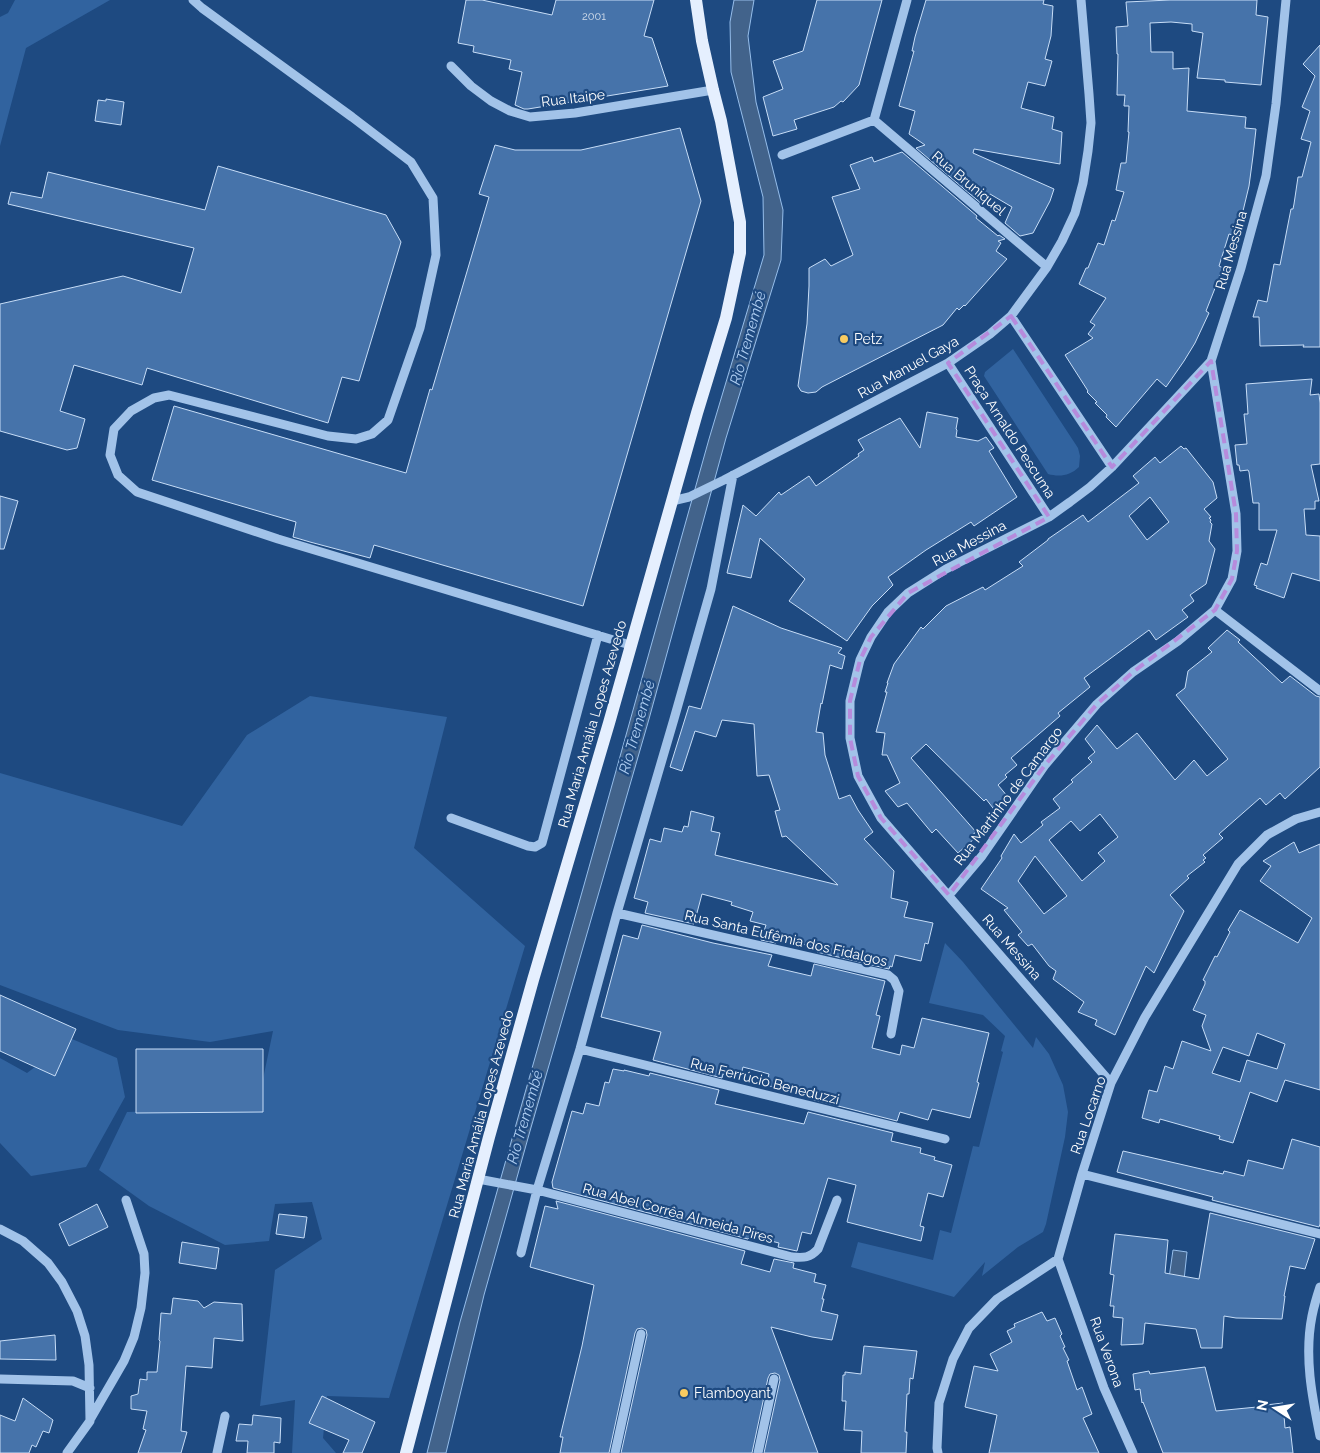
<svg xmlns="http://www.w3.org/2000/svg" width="1320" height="1453" font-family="Raleway,sans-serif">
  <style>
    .green { fill: #31639f }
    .water { fill: #42638b; stroke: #96beeb }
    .building { fill: #4673aa; stroke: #c7ddf7; fill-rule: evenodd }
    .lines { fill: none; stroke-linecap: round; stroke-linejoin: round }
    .minor { stroke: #a2c3e9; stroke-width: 9 }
    .major { stroke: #e5effe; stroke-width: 12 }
    .marked { fill: none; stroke: #b68bdc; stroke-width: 4; stroke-dasharray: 10 6; stroke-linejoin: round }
    .poi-dot { fill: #f8cb61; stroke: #1e4a81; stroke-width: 2 }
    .labels { text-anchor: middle; stroke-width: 4.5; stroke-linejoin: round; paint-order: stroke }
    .number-label { font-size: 11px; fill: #d1dcea }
    .street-label { font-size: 14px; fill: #fff; stroke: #1e4a81 }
    .poi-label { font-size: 14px; fill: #fff; stroke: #1e4a81; text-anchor: start }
    .water-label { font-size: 15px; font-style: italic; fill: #aecdf1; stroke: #1e4a81 }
  </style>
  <rect width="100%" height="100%" fill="#1e4a81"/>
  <path class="green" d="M 15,0 L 110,0 L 26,48 L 0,146 L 0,17 L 8,13 Z
    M 1013,349 L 1078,448 L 1080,456 L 1079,467 C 1070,476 1059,477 1048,474 L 984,376 L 985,372 Z
    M 310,696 L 447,717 L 414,848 L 525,946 L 389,1398 L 327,1396 L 323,1438 L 336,1453 L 292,1453 L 295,1400 L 260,1406 L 275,1270 L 322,1239 L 312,1202 L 275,1204 L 269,1241 L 225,1245 L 149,1206 L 99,1170 L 127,1112 L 257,1108 L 273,1031 L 210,1042 L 118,1030 L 0,985 L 0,773 L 182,826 L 247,735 Z
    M 945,943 L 963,962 L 1033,1048 L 1036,1037 L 1049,1054 L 1063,1085 L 1068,1112 L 1065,1137 L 1046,1224 L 1043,1232 L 1018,1247 L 982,1276 L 985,1262 L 954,1297 L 851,1267 L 858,1242 L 933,1260 L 940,1230 L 951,1233 L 973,1146 L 979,1147 L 1003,1052 L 1001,1051 L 1005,1036 L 983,1015 L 929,1003 Z
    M 72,1039 L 117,1058 L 125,1097 L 86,1167 L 31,1176 L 0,1143 L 0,1058 L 27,1073 Z"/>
  <path class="water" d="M 734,0 L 754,0 L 748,36 L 756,102 L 783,210 L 781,260 L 726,438 L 649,719 L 530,1131 L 484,1295 L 446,1453 L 427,1453 L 460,1322 L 584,885 L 709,439 L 764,255 L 763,197 L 731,72 L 730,22 Z
    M 1173,1250 L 1187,1252 L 1184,1280 L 1169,1278 Z"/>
  <path class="building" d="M 466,0 L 482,0 L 552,15 L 556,0 L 654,0 L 644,36 L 652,38 L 668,86 L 528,109 L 524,109 L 515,105 L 522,72 L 509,69 L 511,60 L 473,52 L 474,46 L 458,43 Z
    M 817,0 L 882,0 L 859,85 L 843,102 L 841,101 L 834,107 L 794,120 L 797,129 L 773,136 L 763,97 L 783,89 L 773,61 L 803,51 Z
    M 926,0 L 1044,0 L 1043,4 L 1053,6 L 1051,36 L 1045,59 L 1052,61 L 1045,86 L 1028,82 L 1021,108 L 1054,117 L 1052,129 L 1062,132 L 1060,164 L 974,149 L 973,153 L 1054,189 L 1050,201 L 1033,233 L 1020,236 L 1005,223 L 1012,207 L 990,194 L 983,205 L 916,148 L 925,145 L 909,134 L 915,111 L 899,106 L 914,51 L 912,51 L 915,37 Z
    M 1170,0 L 1257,0 L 1256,15 L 1268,17 L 1261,85 L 1225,82 L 1225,80 L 1197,78 L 1203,33 L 1192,31 L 1192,24 L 1171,22 L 1150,23 L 1151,52 L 1173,52 L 1173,69 L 1189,68 L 1187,111 L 1246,117 L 1245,128 L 1256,129 L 1253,156 L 1249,186 L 1237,236 L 1229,234 L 1219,266 L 1223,268 L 1206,311 L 1209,313 L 1195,343 L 1184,361 L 1166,387 L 1157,379 L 1116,427 L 1106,417 L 1107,415 L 1095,403 L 1097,402 L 1087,392 L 1088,391 L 1065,355 L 1093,338 L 1088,334 L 1095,325 L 1090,322 L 1106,298 L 1079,284 L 1086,268 L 1088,268 L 1098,243 L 1104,245 L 1112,220 L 1115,221 L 1124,192 L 1116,190 L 1121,163 L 1126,163 L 1129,132 L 1128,132 L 1129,106 L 1124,106 L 1125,95 L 1117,95 L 1118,54 L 1117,54 L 1116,27 L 1128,26 L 1126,2 Z
    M 1320,45 L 1320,347 L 1303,347 L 1304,345 L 1260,346 L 1259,317 L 1253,317 L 1258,300 L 1267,302 L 1274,264 L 1280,265 L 1291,209 L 1293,209 L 1294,204 L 1298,177 L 1302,177 L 1311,142 L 1301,139 L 1310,111 L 1302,107 L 1315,76 L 1303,64 Z
    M 106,99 L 124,102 L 121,125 L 95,121 L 98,100 L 106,101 Z
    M 680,128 L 701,201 L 583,606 L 374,545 L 370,558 L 310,542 L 293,537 L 296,522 L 152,480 L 174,406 L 406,473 L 430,389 L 432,390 L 489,197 L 479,194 L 495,145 L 515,150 L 581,150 Z
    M 902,152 L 977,216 L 976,218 L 998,236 L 999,235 L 1005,239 L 998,241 L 1001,243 L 996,251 L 1007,259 L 965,306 L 964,305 L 959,310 L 957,308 L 943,325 L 822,387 L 816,392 L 808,393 L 801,391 L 798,386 L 807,324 L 809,286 L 809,268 L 825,259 L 831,266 L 853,255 L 832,197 L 860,189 L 850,165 L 872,157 L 874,162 Z
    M 218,166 L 386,215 L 401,242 L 359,381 L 342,377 L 328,423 L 147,368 L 142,385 L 74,365 L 60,411 L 85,419 L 77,448 L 67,450 L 0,431 L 0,304 L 123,276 L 181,293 L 194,248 L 8,204 L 11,192 L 42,198 L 48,172 L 205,210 Z
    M 1312,379 L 1310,395 L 1319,394 L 1320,403 L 1320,464 L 1311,465 L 1319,501 L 1315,501 L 1315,509 L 1304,509 L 1306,535 L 1320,536 L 1320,581 L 1292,573 L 1284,598 L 1256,588 L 1257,586 L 1254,585 L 1261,563 L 1267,565 L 1277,530 L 1259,530 L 1259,503 L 1253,503 L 1249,472 L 1248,470 L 1240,471 L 1239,465 L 1237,465 L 1235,445 L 1247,444 L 1244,414 L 1248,414 L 1246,384 Z
    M 927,412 L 958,418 L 956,429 L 957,430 L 956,437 L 978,441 L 986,437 L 994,448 L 989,451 L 1017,497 L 974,526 L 971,522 L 926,550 L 888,577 L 893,585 L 872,606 L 847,641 L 789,601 L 805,579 L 760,538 L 751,578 L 727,573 L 743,505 L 756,516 L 779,492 L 781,495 L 809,476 L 816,486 L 859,456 L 858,454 L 864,450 L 858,440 L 900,418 L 920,448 Z
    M 1181,446 L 1184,449 L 1186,448 L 1213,482 L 1217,498 L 1204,509 L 1211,517 L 1209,518 L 1211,520 L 1210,522 L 1212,524 L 1209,541 L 1215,549 L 1206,584 L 1190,595 L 1194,601 L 1182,610 L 1188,617 L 1156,640 L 1149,630 L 1084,678 L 1090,687 L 1058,713 L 1060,716 L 1011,758 L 1017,765 L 1005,775 L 1007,777 L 998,785 L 1008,797 L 996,812 L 986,799 L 984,801 L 926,744 L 911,758 L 976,832 L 971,836 L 974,839 L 958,853 L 936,829 L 932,833 L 907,803 L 898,807 L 885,791 L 900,783 L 887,755 L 882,755 L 885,733 L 876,732 L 887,692 L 885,692 L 888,683 L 887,683 L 894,664 L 921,627 L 923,629 L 946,606 L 983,587 L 985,590 L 1023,566 L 1019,562 L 1048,540 L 1048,539 L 1083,515 L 1088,522 L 1139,483 L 1133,476 L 1155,457 L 1160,463 ZM 1150,497 L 1169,522 L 1147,540 L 1129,516 Z
    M 0,496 L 18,501 L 4,549 L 0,549 Z
    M 733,606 L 781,628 L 842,648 L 838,653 L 845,656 L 842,669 L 830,665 L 822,704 L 821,703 L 816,732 L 823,733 L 825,755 L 839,799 L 850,795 L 858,810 L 873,832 L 864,839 L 894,871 L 891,898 L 908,902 L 904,917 L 933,923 L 928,944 L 925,943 L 921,961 L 895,955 L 892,967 L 890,966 L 889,969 L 817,952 L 818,948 L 778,938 L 776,943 L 761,940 L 766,925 L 750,921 L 753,912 L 731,905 L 732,902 L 702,894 L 694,924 L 645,913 L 648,902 L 634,898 L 650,839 L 661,842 L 664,828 L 682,832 L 684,826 L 688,827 L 691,811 L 714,817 L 711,831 L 720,833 L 715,855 L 838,885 L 786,836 L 782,837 L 775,811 L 780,810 L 769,775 L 757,776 L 754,724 L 722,720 L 716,737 L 695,731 L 682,771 L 670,767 L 689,706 L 701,709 Z
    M 1227,630 L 1240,640 L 1238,642 L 1282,683 L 1290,676 L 1316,696 L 1320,697 L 1320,767 L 1285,799 L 1280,793 L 1266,805 L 1260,798 L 1219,834 L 1223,838 L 1203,855 L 1206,858 L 1203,860 L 1205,862 L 1187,876 L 1189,878 L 1170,895 L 1184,911 L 1154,973 L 1146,966 L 1115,1035 L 1095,1025 L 1097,1020 L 1078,1012 L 1084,1002 L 1053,979 L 1056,971 L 1049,966 L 1032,944 L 1028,946 L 1018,935 L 1022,932 L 1004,910 L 1008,908 L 981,889 L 1002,858 L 1001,856 L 1014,834 L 1021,843 L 1043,825 L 1041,822 L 1060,808 L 1053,799 L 1073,782 L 1071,780 L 1092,762 L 1088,758 L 1095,752 L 1085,739 L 1097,725 L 1117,749 L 1137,733 L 1175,780 L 1194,760 L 1207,776 L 1228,759 L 1176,695 L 1185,688 L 1188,671 L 1212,652 L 1208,648 ZM 1100,814 L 1118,837 L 1098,853 L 1105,861 L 1082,881 L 1049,840 L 1071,821 L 1080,831 ZM 1035,856 L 1067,896 L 1044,914 L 1018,881 Z
    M 1294,842 L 1299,853 L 1320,844 L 1320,1090 L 1285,1080 L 1277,1102 L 1250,1092 L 1233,1143 L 1219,1139 L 1220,1136 L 1160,1119 L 1159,1123 L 1142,1118 L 1149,1090 L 1157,1092 L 1165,1066 L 1173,1069 L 1182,1041 L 1211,1051 L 1202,1026 L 1206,1015 L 1193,1010 L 1205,984 L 1205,981 L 1203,980 L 1215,956 L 1217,957 L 1230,932 L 1228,930 L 1240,910 L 1298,943 L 1312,918 L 1260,881 L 1271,866 L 1263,861 ZM 1257,1033 L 1285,1044 L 1277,1069 L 1247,1060 L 1240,1082 L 1212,1073 L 1223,1047 L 1249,1056 Z
    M 642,925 L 713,943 L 772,955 L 768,966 L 811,976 L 814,964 L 885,981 L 876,1015 L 880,1016 L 872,1048 L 900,1055 L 902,1045 L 914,1048 L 922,1018 L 989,1033 L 977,1082 L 979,1083 L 970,1118 L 932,1109 L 928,1120 L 900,1112 L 897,1121 L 811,1099 L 812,1097 L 766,1085 L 769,1074 L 743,1067 L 740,1079 L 723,1074 L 722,1078 L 653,1060 L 661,1032 L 601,1017 L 623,935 L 638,939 Z
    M 0,995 L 76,1029 L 55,1076 L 0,1051 Z
    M 136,1049 L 263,1049 L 263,1112 L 136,1113 Z
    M 613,1069 L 624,1071 L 624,1070 L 649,1076 L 650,1073 L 719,1090 L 715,1104 L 804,1124 L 808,1112 L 893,1133 L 891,1141 L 921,1148 L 920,1153 L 935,1157 L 934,1160 L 952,1165 L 943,1197 L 928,1193 L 920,1226 L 924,1227 L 921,1241 L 847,1222 L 856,1185 L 828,1178 L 811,1234 L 802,1232 L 797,1251 L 778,1247 L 779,1243 L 751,1236 L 748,1239 L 553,1188 L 552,1182 L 572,1111 L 583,1114 L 586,1103 L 599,1106 L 605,1082 L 609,1083 Z
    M 1292,1139 L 1320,1147 L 1320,1224 L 1319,1227 L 1212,1200 L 1213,1197 L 1117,1172 L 1123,1151 L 1223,1174 L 1224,1171 L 1244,1176 L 1248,1160 L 1283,1169 Z
    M 556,1201 L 745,1251 L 741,1264 L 770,1272 L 774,1259 L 794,1263 L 793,1268 L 816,1274 L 814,1282 L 826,1285 L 822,1299 L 824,1299 L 821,1311 L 838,1315 L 832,1340 L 812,1337 L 771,1327 L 818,1453 L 764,1453 L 780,1380 L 779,1375 L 775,1373 L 770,1374 L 768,1378 L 752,1453 L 621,1453 L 647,1335 L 646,1330 L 642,1328 L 637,1329 L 635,1333 L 609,1453 L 560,1453 L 563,1437 L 560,1437 L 582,1346 L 594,1285 L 530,1267 L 545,1206 L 558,1209 Z
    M 97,1204 L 108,1227 L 69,1246 L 59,1224 Z
    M 1210,1213 L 1315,1239 L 1305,1269 L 1290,1266 L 1284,1296 L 1285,1296 L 1282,1319 L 1236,1318 L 1224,1316 L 1222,1348 L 1201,1348 L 1196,1329 L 1145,1323 L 1143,1344 L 1121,1345 L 1123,1318 L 1113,1317 L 1114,1306 L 1110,1306 L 1114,1275 L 1110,1274 L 1115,1234 L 1168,1240 L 1165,1273 L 1199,1279 Z
    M 279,1214 L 307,1217 L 304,1238 L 276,1234 Z
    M 182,1242 L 219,1248 L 216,1269 L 179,1263 Z
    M 173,1298 L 198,1301 L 204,1308 L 214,1302 L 242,1304 L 243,1341 L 214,1338 L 212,1368 L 186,1366 L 181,1431 L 187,1432 L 181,1453 L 138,1453 L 146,1430 L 143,1429 L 147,1411 L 131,1409 L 131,1396 L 138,1394 L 140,1379 L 147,1380 L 147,1372 L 157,1372 L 160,1341 L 159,1340 L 161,1313 L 171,1314 Z
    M 1042,1312 L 1047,1321 L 1055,1318 L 1062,1334 L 1060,1336 L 1065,1347 L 1063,1348 L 1069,1360 L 1067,1361 L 1077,1390 L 1082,1387 L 1092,1414 L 1083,1418 L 1099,1453 L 989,1453 L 997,1415 L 965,1407 L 974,1366 L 998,1371 L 990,1354 L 1012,1342 L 1007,1331 L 1015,1327 L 1014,1324 Z
    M 55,1335 L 56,1360 L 0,1359 L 0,1341 Z
    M 864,1346 L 917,1351 L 913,1379 L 910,1378 L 909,1394 L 907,1394 L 905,1432 L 907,1432 L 906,1453 L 861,1453 L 862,1431 L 844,1430 L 846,1401 L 842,1401 L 843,1375 L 845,1375 L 845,1372 L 861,1374 Z
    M 1205,1367 L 1216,1411 L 1257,1407 L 1257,1406 L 1283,1403 L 1285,1428 L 1290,1427 L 1293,1453 L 1163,1453 L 1143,1402 L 1142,1403 L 1140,1389 L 1135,1390 L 1133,1374 L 1149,1371 L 1150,1374 Z
    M 322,1396 L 375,1422 L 362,1453 L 343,1453 L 349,1440 L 309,1423 Z
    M 23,1398 L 53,1420 L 49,1433 L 43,1431 L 36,1447 L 32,1445 L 29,1453 L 0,1453 L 0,1415 L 15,1421 Z
    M 253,1415 L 281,1418 L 280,1443 L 274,1442 L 274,1453 L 247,1453 L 248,1441 L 236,1441 L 239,1424 L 252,1425 Z"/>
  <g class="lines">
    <path class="minor" d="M 193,0 L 202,8 L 352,117 L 411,162 L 433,198 L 436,255 L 420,328 L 388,420 L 372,434 L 356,439 L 328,436 L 169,395 L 154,398 L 131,411 L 114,429 L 110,455 L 118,475 L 137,492 L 278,539 L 630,645
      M 451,66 L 471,86 L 491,101 L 510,111 L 530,117 L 575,113 L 713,90
      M 874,120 L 1047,267
      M 874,120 L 907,0
      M 782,155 L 874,120
      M 1011,316 L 1112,467
      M 948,363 L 1049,517
      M 672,501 L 689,497 L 724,480 L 948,363 L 990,334 L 1011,316 L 1047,267 L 1062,241 L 1075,213 L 1083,183 L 1088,151 L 1091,123 L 1089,94 L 1081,0
      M 1215,610 L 1320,691
      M 451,818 L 528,846 L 535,847 L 542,843 L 598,635
      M 949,895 L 982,856 L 1045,765 L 1097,704 L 1133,672 L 1178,641 L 1215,610 L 1232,579 L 1237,551 L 1236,514 L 1211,361
      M 617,913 L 888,975 L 894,980 L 899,991 L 891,1034
      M 580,1049 L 945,1139
      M 1111,1083 L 881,818 L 858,776 L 850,738 L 850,701 L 860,660 L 871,637 L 888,612 L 908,593 L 946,569 L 1049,517 L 1070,502 L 1090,487 L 1112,467 L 1211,361 L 1241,268 L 1266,176 L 1276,104 L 1286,0
      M 1082,1174 L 1320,1234
      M 478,1179 L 537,1190 L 792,1257 C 804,1258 810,1258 818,1249 L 837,1200
      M 0,1229 L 23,1241 L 48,1263 L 62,1282 L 77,1311 L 85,1336 L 89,1365 L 90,1421 L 67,1453
      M 521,1253 L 537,1190 L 580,1049 L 617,913 L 674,719 L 711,589 L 733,475
      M 1058,1259 L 1104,1388 L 1133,1453
      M 1320,1287 C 1317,1296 1314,1306 1312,1316 C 1304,1356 1312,1397 1320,1436
      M 0,1379 L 73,1381 L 90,1388
      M 91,1418 L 124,1361 L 134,1337 L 141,1308 L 145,1273 L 144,1254 L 126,1200
      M 217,1453 L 225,1416
      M 615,1453 L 641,1334
      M 758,1453 L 774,1379
      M 938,1453 L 937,1448 L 939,1403 L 953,1359 L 969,1328 L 997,1299 L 1058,1259 L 1082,1174 L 1111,1083 L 1145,1017 L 1238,864 L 1267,835 L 1296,819 L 1320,812"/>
    <path class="major" d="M 406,1453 L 489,1137 L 533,980 L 609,723 L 697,413 L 726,318 L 740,253 L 740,222 L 721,121 L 713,90 L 702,41 L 696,0"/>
  </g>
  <path class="marked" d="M 1011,316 L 1112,467 L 1211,361 L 1236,514 L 1237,551 L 1232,579 L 1215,610 L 1133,672 L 1097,704 L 1045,765 L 949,895 L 881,818 L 858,776 L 850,738 L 850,701 L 860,660 L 871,637 L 908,593 L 1049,517 L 948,363 Z"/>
  <g class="poi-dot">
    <circle cx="844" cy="339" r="5"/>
    <circle cx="684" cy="1393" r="5"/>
  </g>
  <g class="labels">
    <g class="number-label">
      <text x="594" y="20">2001</text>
    </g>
    <g class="street-label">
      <text transform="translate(573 98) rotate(-7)" y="5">Rua Itaipe</text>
      <text transform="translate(969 183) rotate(40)" y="5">Rua Bruniquel</text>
      <text transform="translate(1231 250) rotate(-74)" y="5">Rua Messina</text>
      <text transform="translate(908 367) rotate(-29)" y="5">Rua Manuel Gaya</text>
      <text transform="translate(1010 432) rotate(57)" y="5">Praça Arnaldo Pescuma</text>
      <text transform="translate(969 543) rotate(-28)" y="5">Rua Messina</text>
      <text transform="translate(592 724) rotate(-74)" y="5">Rua Maria Amália Lopes Azevedo</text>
      <text transform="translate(1008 796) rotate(-53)" y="5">Rua Martinho de Camargo</text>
      <text transform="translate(786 938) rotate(13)" y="5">Rua Santa Eufêmia dos Fidalgos</text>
      <text transform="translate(1012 947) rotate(49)" y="5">Rua Messina</text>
      <text transform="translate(765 1081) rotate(14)" y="5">Rua Ferrúcio Beneduzzi</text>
      <text transform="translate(481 1114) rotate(-75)" y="5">Rua Maria Amália Lopes Azevedo</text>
      <text transform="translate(1088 1115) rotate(-71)" y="5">Rua Locarno</text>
      <text transform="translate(678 1213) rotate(15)" y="5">Rua Abel Corrêa Almeida Pires</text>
      <text transform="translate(1107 1352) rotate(70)" y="5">Rua Verona</text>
    </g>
    <g class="poi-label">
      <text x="854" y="344">Petz</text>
      <text x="694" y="1398">Flamboyant</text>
    </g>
    <g class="water-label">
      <text transform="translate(748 338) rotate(-74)" y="5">Rio Tremembé</text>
      <text transform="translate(637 727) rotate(-74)" y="5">Rio Tremembé</text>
      <text transform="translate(525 1117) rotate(-74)" y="5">Rio Tremembé</text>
    </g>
  </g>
  <g transform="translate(1275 1408) rotate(282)" stroke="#1e4a81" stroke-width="4" paint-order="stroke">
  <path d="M0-4L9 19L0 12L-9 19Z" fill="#ffffff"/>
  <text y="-8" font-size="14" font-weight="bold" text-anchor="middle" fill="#ffffff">N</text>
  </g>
</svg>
